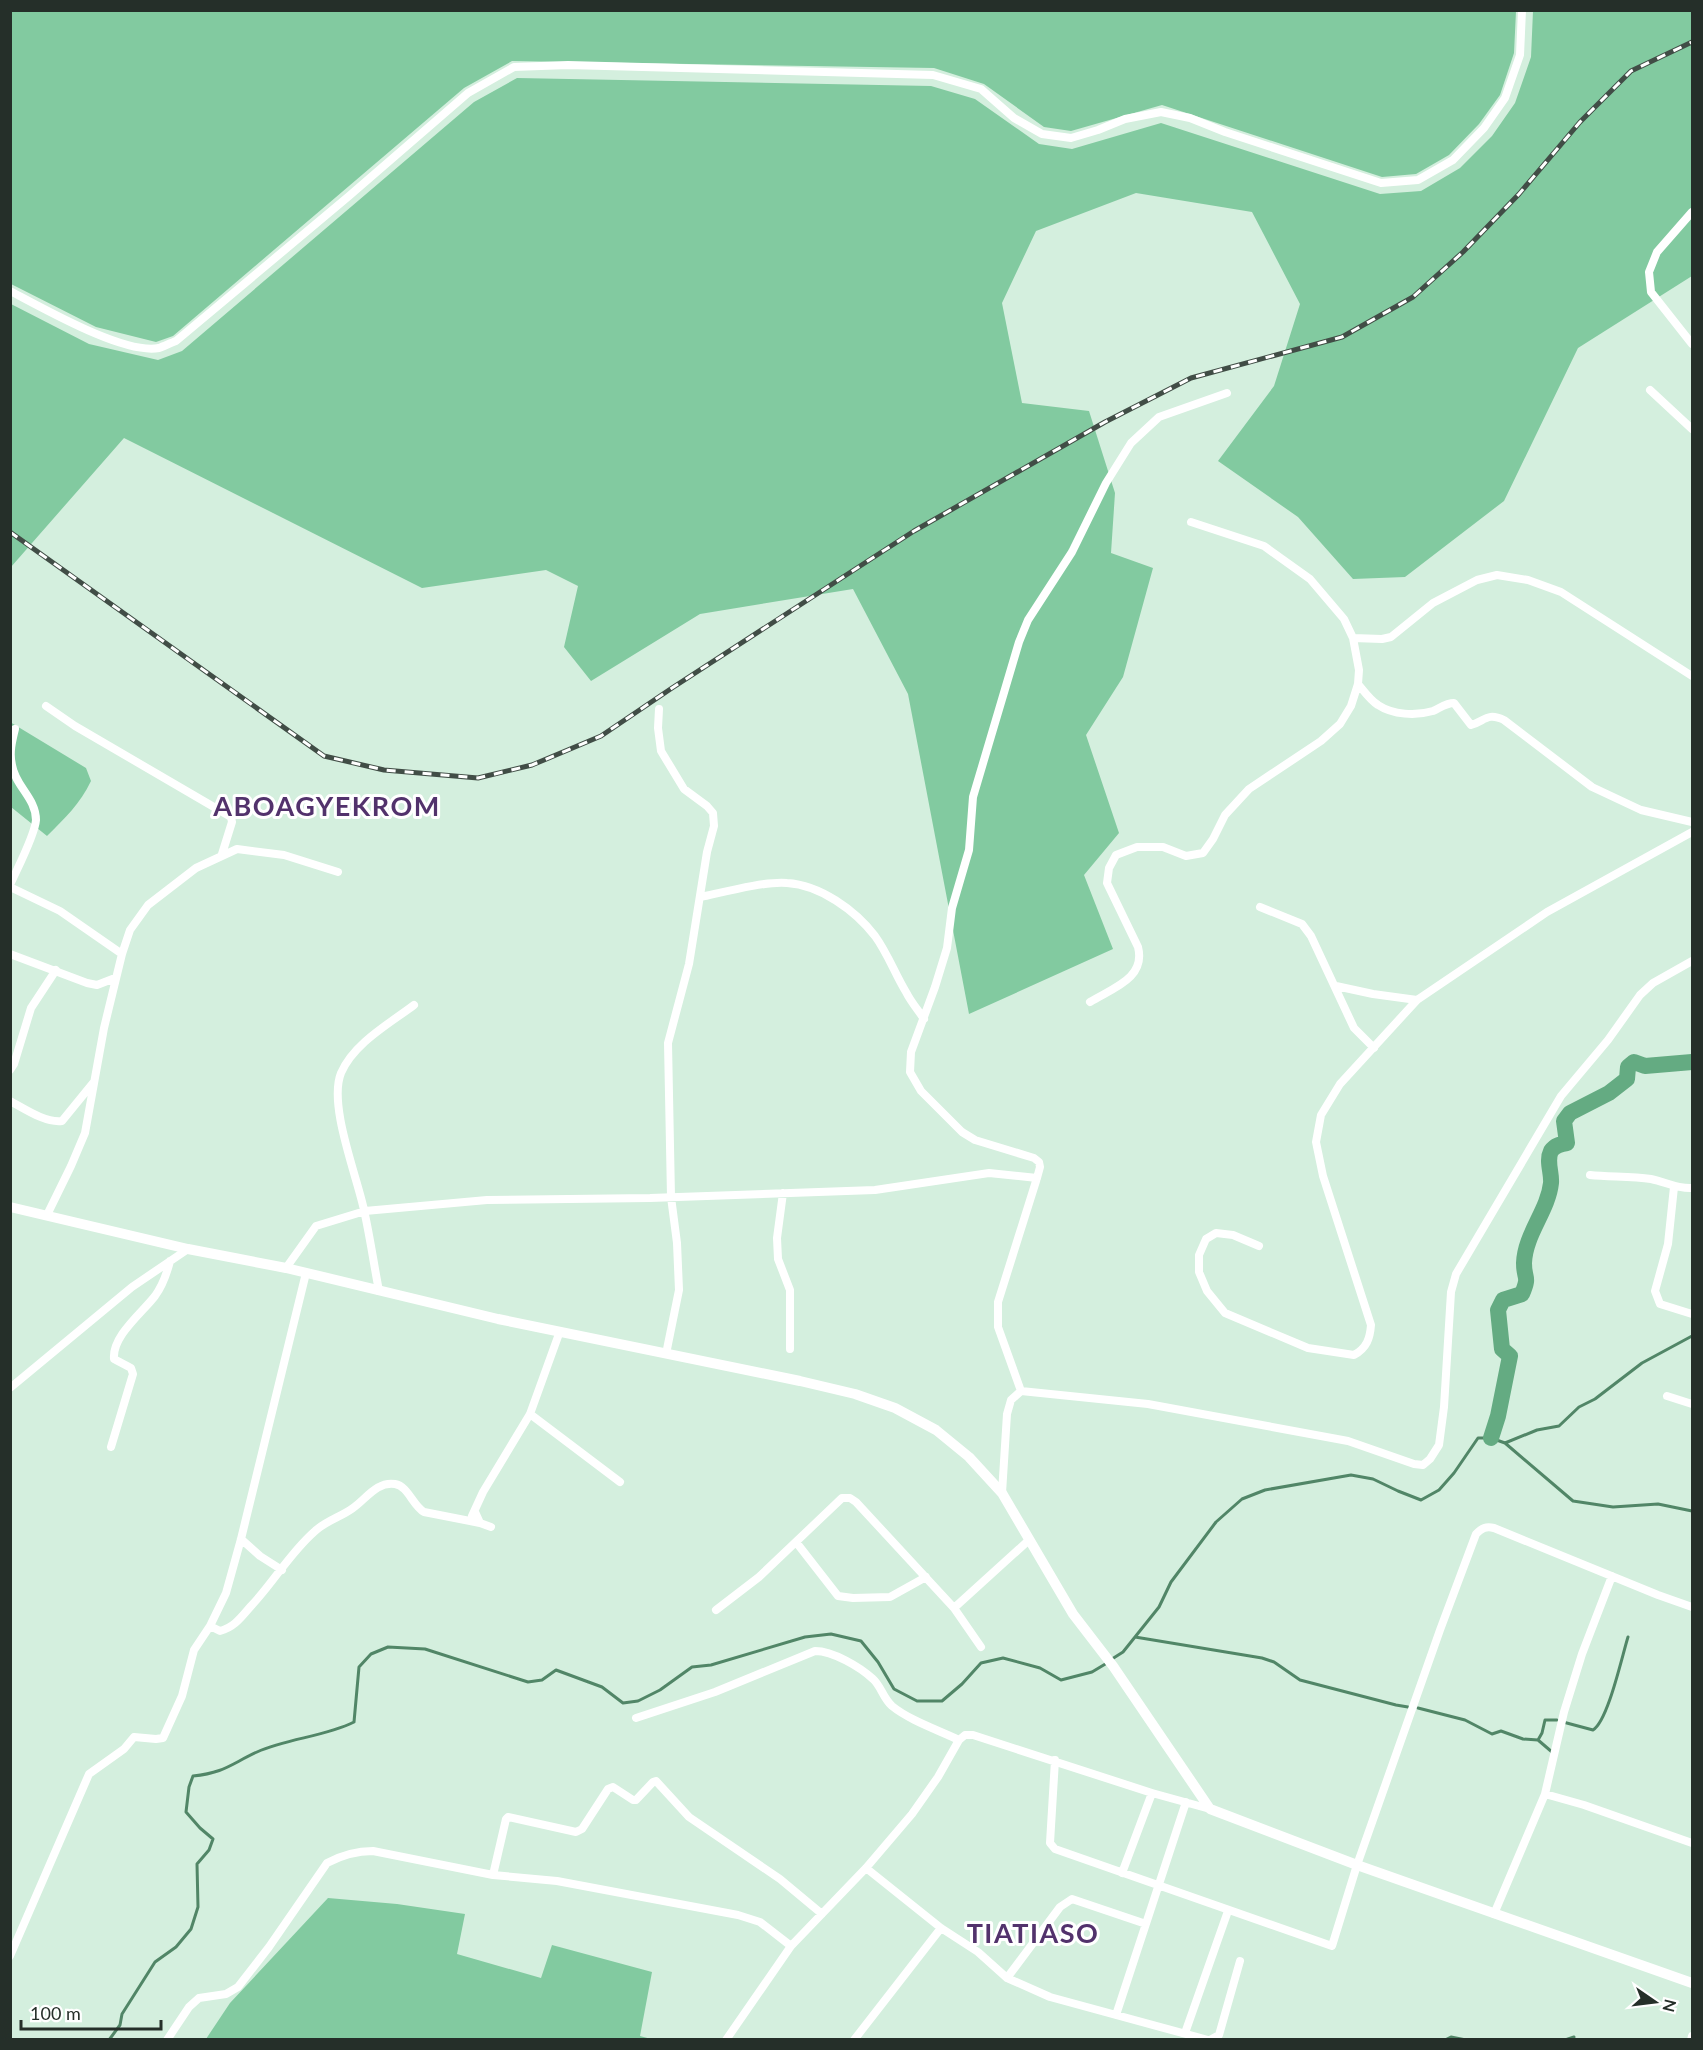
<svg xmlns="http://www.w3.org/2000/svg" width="1703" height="2050" font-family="Lato,sans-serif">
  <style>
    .green { fill: #82caa0 }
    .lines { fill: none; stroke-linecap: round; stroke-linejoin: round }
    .stream { stroke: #518667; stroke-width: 3 }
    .river { stroke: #64ab82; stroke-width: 16 }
    .minor { stroke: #fff; stroke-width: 8 }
    .tertiary { stroke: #fff; stroke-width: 10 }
    .rail-casing { stroke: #414d46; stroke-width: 5 }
    .rail { stroke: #fff; stroke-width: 3; stroke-dasharray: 9; stroke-linecap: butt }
    .labels { text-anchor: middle; stroke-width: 6; stroke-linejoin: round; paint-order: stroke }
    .district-label { font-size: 27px; font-weight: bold; letter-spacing: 1.5px; fill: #52326c; stroke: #fff }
  </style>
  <rect width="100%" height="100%" fill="#d4efde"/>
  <path class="green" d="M 10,11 L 1516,11 L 1514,53 L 1500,95 L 1479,124 L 1449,155 L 1416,174 L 1382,177 L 1162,105 L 1071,131 L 1044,127 L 984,84 L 934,68 L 512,61 L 464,88 L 173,336 L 156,342 L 96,327 L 11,284 Z
    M 1533,11 L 1692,11 L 1692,276 L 1578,348 L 1504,501 L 1405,577 L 1353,579 L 1298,517 L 1218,461 L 1274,386 L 1300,304 L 1252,212 L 1136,193 L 1036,231 L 1002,303 L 1022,403 L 1089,411 L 1115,493 L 1111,553 L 1153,568 L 1123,677 L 1086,735 L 1119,833 L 1084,875 L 1113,949 L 969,1014 L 908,694 L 853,589 L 700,614 L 591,681 L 564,647 L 578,586 L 546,570 L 422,588 L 124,438 L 11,567 L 11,304 L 89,344 L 158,360 L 182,351 L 474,102 L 517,78 L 931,86 L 975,99 L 1039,144 L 1072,149 L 1161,123 L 1380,194 L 1421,191 L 1460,168 L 1492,136 L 1515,103 L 1531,57 Z
    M 10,722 L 86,768 L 91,781 C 80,804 65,818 47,836 L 11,807 Z
    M 328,1898 L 397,1904 L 465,1914 L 457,1954 L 541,1978 L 552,1945 L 652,1972 L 640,2036 L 651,2039 L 206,2039 L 230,2003 Z"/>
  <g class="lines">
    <path class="stream" d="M 1505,1443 L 1537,1430 L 1559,1426 L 1579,1407 L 1595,1399 L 1642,1363 L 1692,1336
      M 1135,1637 L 1262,1658 L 1274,1662 L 1300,1680 L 1396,1705 L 1408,1707
      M 1112,1659 L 1123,1652 L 1159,1607 L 1171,1582 L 1216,1522 L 1242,1499 L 1265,1490 L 1351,1475 L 1373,1479 L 1398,1491 L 1421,1500 L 1439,1490 L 1454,1473 L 1478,1438 L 1491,1438 L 1505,1443 L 1573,1501 L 1613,1507 L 1658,1504 L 1692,1511
      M 1418,1708 L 1465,1720 L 1492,1734 L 1501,1731 L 1523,1739 L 1538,1740 L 1552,1752
      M 1563,1722 L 1593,1730 C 1608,1721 1622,1656 1628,1637
      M 1538,1740 L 1542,1733 L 1545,1720 L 1557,1720
      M 109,2040 L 120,2025 L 122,2014 L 155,1962 L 176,1947 L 191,1929 L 198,1907 L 197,1864 L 209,1850 L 213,1839 L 200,1828 L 186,1812 L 189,1787 L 193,1776 C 224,1773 231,1764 257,1752 C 288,1738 324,1737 354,1722 L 359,1667 L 371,1654 L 388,1647 L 425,1649 L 528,1682 L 542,1680 L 556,1670 L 602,1687 L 623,1703 L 638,1701 L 660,1690 L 692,1667 L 711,1665 L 805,1637 L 831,1634 L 861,1641 L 878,1662 L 894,1689 L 917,1701 L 942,1701 L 962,1684 L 981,1663 L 1003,1658 L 1040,1668 L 1061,1680 L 1092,1672 L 1107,1663
      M 1445,2040 L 1451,2037 L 1466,2040
      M 1565,2040 L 1574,2037"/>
    <path class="river" d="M 1491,1438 L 1498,1416 L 1510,1356 L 1502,1349 L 1498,1310 L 1503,1300 L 1522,1294 C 1530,1275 1524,1280 1524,1263 C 1525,1234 1548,1211 1551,1183 C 1552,1173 1546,1161 1551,1151 C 1555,1145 1561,1144 1567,1143 L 1564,1121 L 1570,1113 L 1609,1093 L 1627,1079 L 1628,1067 L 1634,1062 L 1645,1066 L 1692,1062"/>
    <path class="minor" d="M 1692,212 L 1657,252 L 1649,272 L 1651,292 L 1692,344
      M 10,291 C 43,308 124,355 159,348 C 164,346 171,343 176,341 L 349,196 L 468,93 L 514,67 L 568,65 L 933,75 L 981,89 L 1014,118 L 1042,134 L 1071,138 L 1098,130 L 1125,119 L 1161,112 L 1190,118 L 1225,132 L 1381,183 L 1418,180 L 1453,160 L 1484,128 L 1505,98 L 1520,55 L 1522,10
      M 1650,390 L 1692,429
      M 1353,638 L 1382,639 L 1391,637 L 1433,603 L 1477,580 L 1497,575 L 1528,580 L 1561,592 L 1692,676
      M 1358,684 C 1364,691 1370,700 1378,705 C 1393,715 1416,716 1433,711 C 1440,708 1446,703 1454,703 L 1471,725 C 1485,721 1487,712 1504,720 L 1592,787 L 1641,810 L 1692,822
      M 46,706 L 75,726 L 231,817 L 232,822 L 222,854
      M 659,709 L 658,728 L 661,751 L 684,789 L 707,806 L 713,813 L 714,826 L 707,852 L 689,964 L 668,1043 L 671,1197 L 677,1243 L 679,1290 L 666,1354
      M 10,885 C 17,869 35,835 36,820 C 36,798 15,786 12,765 C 9,753 12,741 15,729
      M 10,887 L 60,911 L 122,954
      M 701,897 C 724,892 765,881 787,883 C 820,885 855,910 875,936 C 888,954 895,974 906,992 C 911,1002 918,1010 924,1019
      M 1260,907 L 1302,924 L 1311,936 L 1354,1028 L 1374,1048
      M 10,954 L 87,983 L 97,985 L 115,978
      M 1336,986 L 1373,994 L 1417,1000
      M 1090,1002 C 1113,988 1146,978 1138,947 L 1107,883 L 1109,868 L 1116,855 L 1137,847 L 1163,847 L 1186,856 L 1203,853 L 1213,839 L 1225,815 L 1249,789 L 1321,741 L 1340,724 L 1351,706 L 1358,684 L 1359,670 L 1353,638 L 1344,619 L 1310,579 L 1264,546 L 1191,522
      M 10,1070 L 14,1064 L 31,1008 L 56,970
      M 10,1101 C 25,1109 45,1123 62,1121 L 93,1083
      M 1590,1175 C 1610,1177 1631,1176 1651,1179 C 1666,1182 1677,1189 1692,1188
      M 1674,1187 L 1668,1244 L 1655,1291 L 1660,1304 L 1692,1314
      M 783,1193 L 777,1238 L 778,1259 L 790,1290 L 790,1349
      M 47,1215 L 71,1166 L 85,1133 L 104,1028 L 122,954 L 130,930 L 148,905 L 196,868 L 237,849 L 284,855 L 338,872
      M 1259,1246 L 1233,1235 L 1216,1233 L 1206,1239 L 1199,1255 L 1199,1272 L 1207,1291 L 1225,1313 L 1308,1348 L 1354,1355 C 1367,1348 1370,1338 1371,1325 L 1323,1176 L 1316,1142 L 1321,1115 L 1340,1084 L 1417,1000 L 1547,912 L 1692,832
      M 286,1268 L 316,1226 L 365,1211 L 487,1200 L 650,1198 L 875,1190 L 989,1173 L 1037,1178
      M 379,1291 C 374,1265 370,1237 364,1210 C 357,1176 328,1105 341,1073 C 354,1043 389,1024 414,1005
      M 10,1388 L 132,1287 L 188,1249
      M 1021,1391 L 998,1327 L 998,1302 L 1037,1178 L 1040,1167 L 1039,1162 L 1034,1158 L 975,1140 L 962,1132 L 921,1091 L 910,1072 L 911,1052 L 935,987 L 947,948 L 952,908 L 969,850 L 973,797 L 1019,642 L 1028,620 L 1072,552 L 1106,483 L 1131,443 L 1159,417 L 1227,393
      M 1667,1396 L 1692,1404
      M 530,1414 L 620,1482
      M 111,1447 L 133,1374 L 131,1368 L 114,1359 C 112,1336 142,1313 155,1296 C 163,1285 167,1273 170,1261
      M 1002,1493 L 1007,1414 L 1011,1400 L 1021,1391 L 1148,1404 L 1348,1441 L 1414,1464 L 1423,1465 L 1430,1459 L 1439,1445 L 1444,1407 L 1451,1292 L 1456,1274 L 1561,1096 L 1608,1040 L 1640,995 L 1653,983 L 1692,961
      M 472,1516 L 483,1492 L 530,1414 L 560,1331
      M 480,1523 L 491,1527
      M 241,1539 L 260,1556 L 282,1570
      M 796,1542 L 838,1596 L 853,1598 L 890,1597 L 926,1577
      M 954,1608 L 1029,1540
      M 716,1610 L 759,1577 L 842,1498 L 850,1498 L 856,1502 L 954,1608 L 981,1647
      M 210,1626 L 226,1593 L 241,1539 L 306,1273
      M 636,1718 L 715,1692 L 815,1651 C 833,1651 860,1667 873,1679 C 881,1686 883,1698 892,1706 C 909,1720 938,1730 959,1740
      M 1055,1760 L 1050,1843 L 1055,1849 L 1332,1946 L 1357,1865 L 1440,1630 L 1476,1534 C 1482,1528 1486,1526 1494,1528 L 1658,1595 L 1692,1607
      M 1545,1794 L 1564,1712 L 1582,1654 L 1612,1576
      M 866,1868 L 941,1928 L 978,1952 L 1007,1978 L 1050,1997 L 1208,2040
      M 1122,1873 L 1152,1793
      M 493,1875 L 506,1819 L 508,1817 L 576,1832 L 582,1829 L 608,1789 L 613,1787 L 633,1800 L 636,1800 L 653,1782 L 656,1781 L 689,1817 L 780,1879 L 822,1914
      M 1494,1914 L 1545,1794 L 1584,1805 L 1692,1843
      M 10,1956 L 89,1774 L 124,1749 L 134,1737 L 156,1739 L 163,1738 L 182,1696 L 194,1650 L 210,1626 L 220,1631 C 235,1627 242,1616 251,1606 C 273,1583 290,1553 314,1532 C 325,1521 341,1517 353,1508 C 366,1499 377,1481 395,1484 C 408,1486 413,1506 424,1512 L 480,1523 L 475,1512
      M 1007,1978 L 1060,1907 L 1072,1899 L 1146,1924
      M 1116,2015 L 1186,1802
      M 1185,2033 L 1228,1911
      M 167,2040 L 189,2007 L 199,1998 L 226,1994 L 238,1987 L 269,1947 L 327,1863 C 342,1855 356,1851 373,1851 L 493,1875 L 557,1881 L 738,1915 L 760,1922 L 791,1946
      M 726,2040 L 791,1946 L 866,1868 L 912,1814 L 938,1777 L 959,1740 L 965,1735 L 973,1735 L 1152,1793 L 1210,1809
      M 854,2040 L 941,1928
      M 1210,2040 L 1219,2035 L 1240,1961
      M 1691,2040 L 1692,2036"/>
    <path class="tertiary" d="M 10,1207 L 188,1249 L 286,1268 L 498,1319 L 800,1381 L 855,1394 L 895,1408 L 936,1430 L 969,1457 L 1002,1493 L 1073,1614 L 1113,1666 L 1210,1809 L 1357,1865 L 1692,1983"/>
    <g class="rail-casing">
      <path id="rail" d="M 10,532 L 324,756 L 384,770 L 478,778 L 532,765 L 601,736 L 672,688 L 914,531 L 1105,422 L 1191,378 L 1342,337 L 1413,297 L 1463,252 L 1519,194 L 1580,122 L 1631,71 L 1692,42"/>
    </g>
    <use href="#rail" class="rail"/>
  </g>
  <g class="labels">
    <g class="district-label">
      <text x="327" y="816">ABOAGYEKROM</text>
      <text x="1033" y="1943">TIATIASO</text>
    </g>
  </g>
  <rect width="1703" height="2050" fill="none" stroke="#252f29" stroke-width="24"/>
  <g transform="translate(1655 2002) rotate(104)" stroke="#ffffff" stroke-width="4.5" paint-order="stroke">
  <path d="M0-4.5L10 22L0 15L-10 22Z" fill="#252f29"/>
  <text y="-9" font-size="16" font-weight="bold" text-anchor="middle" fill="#252f29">N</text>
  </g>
  <path d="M21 2020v9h140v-9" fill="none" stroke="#252f29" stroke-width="3"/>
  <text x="30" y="2020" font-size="18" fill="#252f29" stroke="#ffffff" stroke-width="4.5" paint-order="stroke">100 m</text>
</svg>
